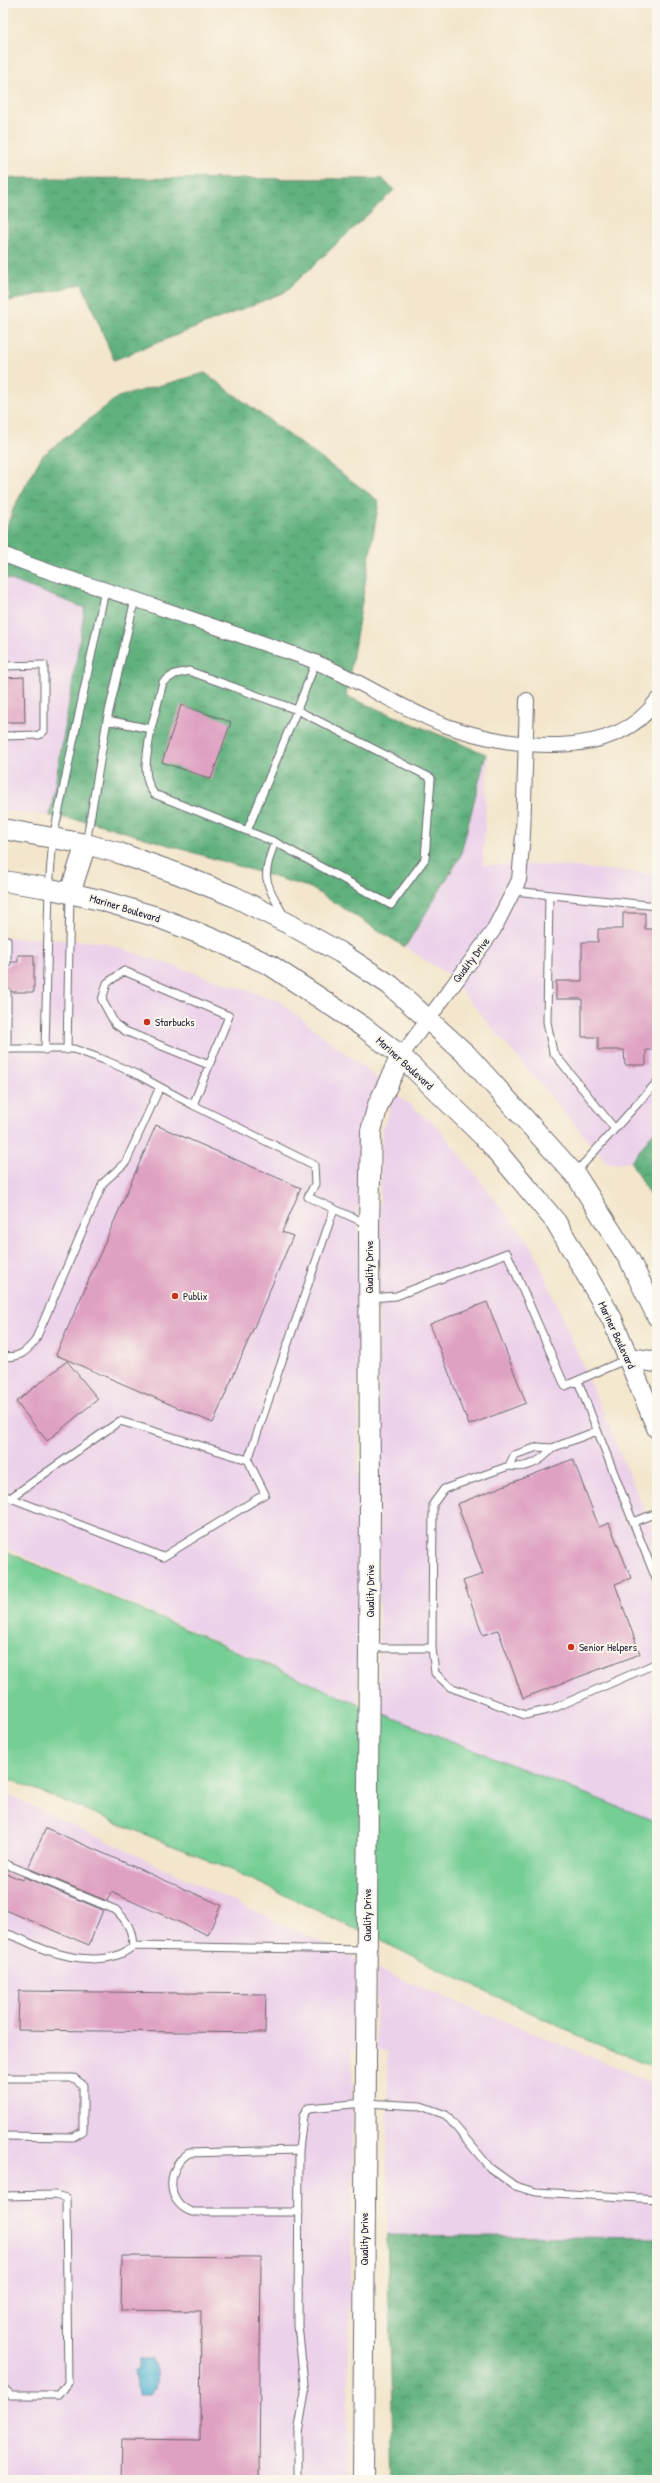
<svg xmlns="http://www.w3.org/2000/svg" width="660" height="2483" font-family="'Patrick Hand',sans-serif">
  <style>
    .built { fill: #ecd1ea }
    .grass { fill: #75ce94; stroke: #4c7868 }
    .forest { fill: url(#forest-crowns); stroke: #416a5c }
    .water { fill: #52b5d1; stroke: #3a6c86 }
    .building { fill: #dfa1c2 }
    .lines { fill: none; stroke-linecap: round; stroke-linejoin: round }
    .lane-casing { stroke: #6b676e; stroke-width: 9 }
    .street-casing { stroke: #6b676e; stroke-width: 16 }
    .secondary-casing { stroke: #6b676e; stroke-width: 22 }
    .lane { stroke: #fff; stroke-width: 7 }
    .street { stroke: #fff; stroke-width: 14 }
    .secondary { stroke: #fff; stroke-width: 20 }
    .poi-dot { fill: #c8321e; stroke: #fbf7ec; stroke-width: 1.5 }
    .labels { text-anchor: middle; stroke-width: 4; stroke-linejoin: round; paint-order: stroke }
    .street-label { font-size: 11px; fill: #22223b; stroke: #fbf7ec }
    .poi-label { font-size: 11px; fill: #22223b; stroke: #fbf7ec; text-anchor: start }
  </style>
  <defs>
    <pattern id="forest-crowns" width="20" height="18" patternUnits="userSpaceOnUse"><rect width="20" height="18" fill="#60b17e"/><path d="M2 6a3 3 0 1 1 6 0M12 15a3 3 0 1 1 6 0" fill="none" stroke="#4f9068"/></pattern>
  </defs>
  <rect width="100%" height="100%" fill="#fbf7ec"/>
  <filter id="ink" filterUnits="userSpaceOnUse"><feTurbulence type="fractalNoise" baseFrequency=".025" numOctaves="2"/><feDisplacementMap in="SourceGraphic" scale="8" xChannelSelector="R" yChannelSelector="G"/><feConvolveMatrix kernelMatrix="1 2 1 2 8 2 1 2 1" color-interpolation-filters="sRGB"/></filter>
  <filter id="wash" filterUnits="userSpaceOnUse"><feTurbulence type="fractalNoise" baseFrequency=".012" numOctaves="4" result="noise"/><feDisplacementMap in="SourceGraphic" scale="16" xChannelSelector="R" yChannelSelector="G"/><feGaussianBlur stdDeviation="0.9" result="paint"/><feColorMatrix in="noise" values="0 0 0 0 0 0 0 0 0 0 0 0 0 0 0 0 0 1.4 0 .05"/><feComposite in="paint" operator="in"/></filter>
  <g filter="url(#wash)">
    <rect width="100%" height="100%" fill="#f3e6cc"/>
    <path class="built" d="M 3,577 L 85,607 L 50,816 L 3,810 Z
      M 486,754 L 488,757 L 483,865 L 547,865 L 657,874 L 657,1127 L 631,1162 L 608,1164 L 446,973 L 405,947 L 460,857 Z
      M 3,937 L 102,942 L 279,1001 L 379,1080 L 368,1103 L 361,1131 L 358,1225 L 358,1704 L 3,1547 Z
      M 395,1093 L 439,1128 L 533,1248 L 657,1540 L 657,1824 L 379,1713 L 379,1225 L 382,1132 Z
      M 3,1792 L 356,1959 L 356,2049 L 352,2049 L 353,2169 L 346,2480 L 3,2480 Z
      M 377,1969 L 657,2084 L 657,2238 L 387,2235 L 388,2052 L 376,2051 Z"/>
    <path class="grass" d="M 3,1550 L 358,1704 L 657,1822 L 657,2069 L 590,2041 L 234,1871 L 3,1776 Z"/>
    <path class="forest" d="M 6,178 L 383,179 L 394,190 L 285,292 L 114,360 L 82,284 L 10,301 Z
      M 205,373 L 379,501 L 346,696 L 486,754 L 460,857 L 405,947 L 311,888 L 92,822 L 50,816 L 85,608 L 3,577 L 3,537 L 14,507 L 42,456 L 118,397 Z
      M 657,1127 L 657,1209 L 631,1162 Z
      M 387,2235 L 657,2238 L 657,2480 L 394,2480 Z"/>
    <path class="water" d="M 139,2359 L 152,2359 C 157,2370 159,2386 151,2395 L 138,2395 L 135,2370 L 139,2370 Z"/>
    <g id="blocks">
      <path class="building" d="M 24,677 L 25,722 L 3,722 L 3,678 Z
        M 181,705 L 231,722 L 211,779 L 162,762 Z
        M 623,913 L 645,913 L 645,929 L 657,929 L 657,1050 L 646,1050 L 646,1065 L 625,1065 L 624,1050 L 598,1050 L 598,1037 L 582,1037 L 582,999 L 556,999 L 556,981 L 582,981 L 582,942 L 598,942 L 598,929 L 623,929 Z
        M 18,955 L 34,955 L 34,992 L 12,992 L 7,987 L 3,989 L 3,965 L 7,967 L 12,962 L 18,962 Z
        M 156,1125 L 301,1188 L 282,1232 L 293,1236 L 213,1423 L 56,1355 Z
        M 487,1302 L 526,1403 L 469,1425 L 430,1324 Z
        M 67,1361 L 98,1399 L 47,1441 L 16,1402 Z
        M 573,1459 L 599,1527 L 609,1523 L 631,1578 L 615,1584 L 640,1654 L 523,1698 L 498,1630 L 483,1635 L 463,1581 L 483,1574 L 457,1504 Z
        M 46,1828 L 221,1905 L 208,1935 L 111,1892 L 107,1901 L 28,1868 Z
        M 3,1872 L 22,1880 L 24,1877 L 103,1910 L 89,1945 L 3,1909 Z
        M 19,1991 L 266,1994 L 265,2033 L 18,2030 Z
        M 122,2256 L 261,2257 L 259,2480 L 121,2480 L 122,2439 L 200,2440 L 201,2311 L 121,2310 Z"/>
    </g>
  </g>
  <g filter="url(#ink)">
    <use href="#blocks" fill-opacity="0" stroke="#6b676e" stroke-width="1"/>
    <g class="lines">
      <g class="lane-casing">
        <path id="lane" d="M 3,666 L 44,665 L 44,731 L 39,735 L 3,736
          M 107,720 L 151,729 C 148,752 140,775 154,794 L 275,842 L 391,905 L 425,859 L 431,778 L 297,710 L 315,664
          M 151,729 L 163,682 L 175,674 L 189,671 L 297,710 L 247,831
          M 275,842 C 260,880 266,882 284,916
          M 86,844 L 107,720 L 135,599
          M 514,891 L 657,906
          M 549,895 L 547,1022 L 553,1052 L 614,1128
          M 3,940 L 7,940 L 7,962
          M 7,992 L 7,1049
          M 3,1049 L 74,1049 L 107,1061 L 138,1075 L 193,1105 L 314,1165 L 315,1184 L 308,1197 L 367,1224
          M 45,1050 L 49,888 L 53,838 L 105,590
          M 67,1050 L 70,894
          M 193,1105 L 229,1016 L 124,971 L 107,983 L 102,1000 L 115,1024 L 125,1031 L 209,1065
          M 576,1172 L 657,1082
          M 371,1298 L 396,1296 L 507,1253 L 565,1386 L 627,1359
          M 3,1356 C 18,1359 26,1352 35,1341 L 103,1183 L 126,1162 L 160,1087
          M 578,1381 L 633,1522 L 657,1513
          M 552,1448 C 541,1462 527,1469 509,1466 L 514,1455 L 538,1447 L 552,1448 L 597,1431
          M 3,1495 L 163,1557 L 265,1494 L 248,1460
          M 10,1498 L 120,1421 L 248,1460 L 334,1209
          M 633,1522 L 657,1581
          M 369,1648 L 432,1648 L 433,1504 L 444,1489 L 509,1466
          M 432,1648 L 435,1673 L 450,1687 L 525,1715 L 552,1709 L 657,1663
          M 3,1863 L 116,1910 C 128,1922 132,1930 133,1946
          M 3,1933 C 19,1936 31,1945 46,1950 C 73,1959 111,1966 133,1946 L 366,1950
          M 3,2078 L 74,2078 L 83,2085 L 83,2131 L 73,2137 L 3,2136
          M 299,2150 L 189,2153 C 167,2167 164,2202 192,2212 L 299,2212
          M 3,2196 L 55,2195 L 66,2198 L 68,2383 L 59,2395 L 11,2395 L 3,2388
          M 298,2480 L 298,2433 L 305,2393 L 298,2325 L 299,2150 L 303,2116 L 308,2108 L 365,2103 L 421,2106 L 446,2115 L 490,2168 L 515,2186 L 536,2192 L 657,2199"/>
      </g>
      <g class="street-casing">
        <path id="street" d="M 3,554 C 46,573 92,585 137,600 C 190,618 244,637 297,655 C 349,673 396,707 447,726 C 509,748 614,763 657,700
          M 401,1056 L 493,931 L 519,880 L 523,835 L 527,700"/>
      </g>
      <g class="secondary-casing">
        <path id="secondary" d="M 3,829 L 86,844 L 119,853 L 176,873 L 233,896 L 287,923 L 341,953 L 390,985 L 467,1055 L 577,1177 L 630,1261 L 657,1316
          M 3,881 L 42,887 L 100,900 L 157,917 L 213,939 L 270,965 L 362,1026 L 401,1056 L 489,1142 L 556,1222 L 612,1319 L 657,1428
          M 70,893 L 86,844
          M 629,1358 L 657,1362
          M 363,2480 L 370,1507 L 369,1224 L 371,1131 L 378,1105 L 401,1056"/>
      </g>
      <use href="#lane" class="lane"/>
      <use href="#street" class="street"/>
      <use href="#secondary" class="secondary"/>
    </g>
  </g>
  <g class="poi-dot">
    <circle cx="147" cy="1022" r="4"/>
    <circle cx="175" cy="1296" r="4"/>
    <circle cx="571" cy="1647" r="4"/>
  </g>
  <g class="labels">
    <g class="street-label">
      <text transform="translate(125 908) rotate(17)" y="4">Mariner Boulevard</text>
      <text transform="translate(471 960) rotate(-53)" y="4">Quality Drive</text>
      <text transform="translate(405 1063) rotate(42)" y="4">Mariner Boulevard</text>
      <text transform="translate(369 1267) rotate(-90)" y="4">Quality Drive</text>
      <text transform="translate(617 1335) rotate(65)" y="4">Mariner Boulevard</text>
      <text transform="translate(370 1591) rotate(-90)" y="4">Quality Drive</text>
      <text transform="translate(367 1915) rotate(-90)" y="4">Quality Drive</text>
      <text transform="translate(364 2239) rotate(-90)" y="4">Quality Drive</text>
    </g>
    <g class="poi-label">
      <text x="155" y="1026">Starbucks</text>
      <text x="183" y="1300">Publix</text>
      <text x="579" y="1651">Senior Helpers</text>
    </g>
  </g>
  <rect width="660" height="2483" fill="none" stroke="#fbf7ec" stroke-width="16"/>
</svg>
